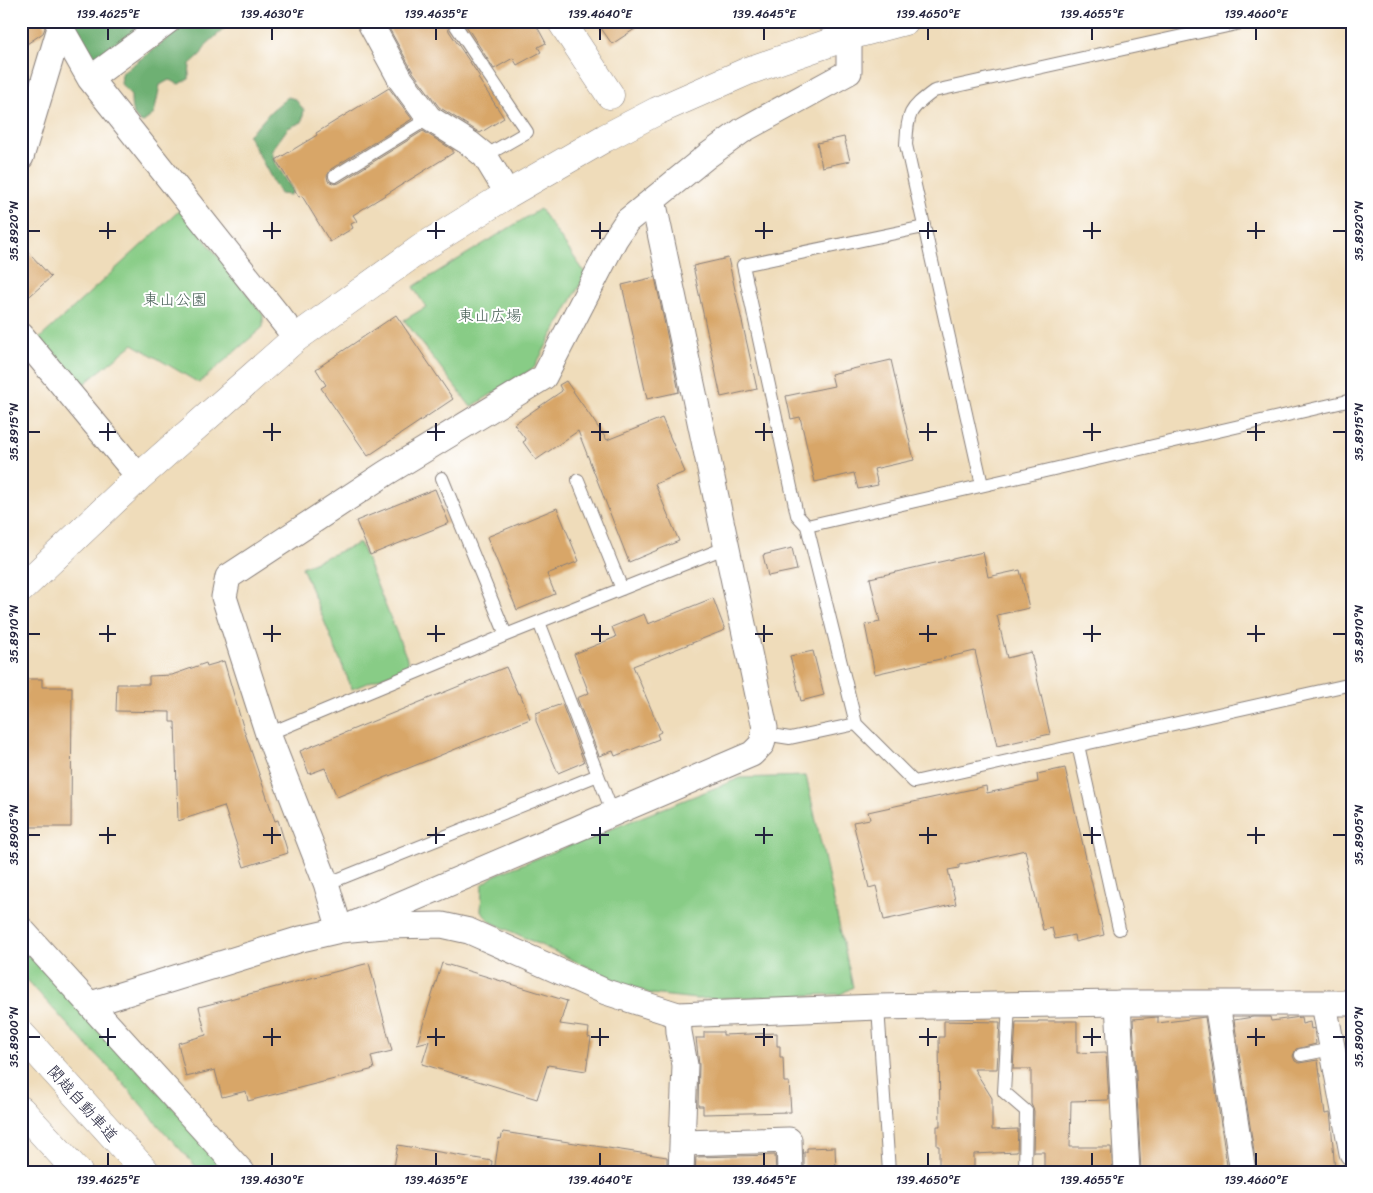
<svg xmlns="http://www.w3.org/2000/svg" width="1373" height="1193" font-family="Sriracha,'Klee One',sans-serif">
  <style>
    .green { fill: #88cc86; stroke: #557760 }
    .forest { fill: #6eb073; stroke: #486957 }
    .building { fill: #d8a667 }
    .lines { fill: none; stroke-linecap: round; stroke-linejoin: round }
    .service-casing { stroke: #887f7a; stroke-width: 14 }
    .minor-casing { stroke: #887f7a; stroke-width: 27 }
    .tertiary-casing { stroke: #887f7a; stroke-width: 29 }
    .motorway-casing { stroke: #887f7a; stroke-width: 29 }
    .service { stroke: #fff; stroke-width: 12 }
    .minor { stroke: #fff; stroke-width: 25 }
    .tertiary { stroke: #fff; stroke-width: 28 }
    .motorway { stroke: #fff; stroke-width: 28 }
    .ticks { fill: none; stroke: #22223b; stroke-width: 2 }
    .labels { text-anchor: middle; stroke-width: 4; stroke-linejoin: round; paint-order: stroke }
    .park-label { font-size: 16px; fill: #465e55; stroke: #fff }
    .street-label { font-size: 16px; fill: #22223b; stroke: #fff }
    .neatline { fill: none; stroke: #22223b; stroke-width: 2 }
    .ticks-label { font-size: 12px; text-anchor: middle; fill: #22223b }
  </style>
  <rect width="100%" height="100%" fill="#fff"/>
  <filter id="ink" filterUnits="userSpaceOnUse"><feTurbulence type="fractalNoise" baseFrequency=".02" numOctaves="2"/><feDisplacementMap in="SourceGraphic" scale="10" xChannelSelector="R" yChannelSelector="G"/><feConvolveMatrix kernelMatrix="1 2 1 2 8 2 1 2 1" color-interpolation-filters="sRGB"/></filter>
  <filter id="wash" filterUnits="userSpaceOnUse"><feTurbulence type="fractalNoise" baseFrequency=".0096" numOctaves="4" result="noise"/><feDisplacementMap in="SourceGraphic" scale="20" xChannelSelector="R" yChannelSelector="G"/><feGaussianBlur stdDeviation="1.12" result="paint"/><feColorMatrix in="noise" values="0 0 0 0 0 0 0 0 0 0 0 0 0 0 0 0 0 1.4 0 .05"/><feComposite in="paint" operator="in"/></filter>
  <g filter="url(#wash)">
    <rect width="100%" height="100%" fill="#efdcba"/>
    <path class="green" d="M 181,209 L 263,315 L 263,327 L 199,383 L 133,344 L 79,388 L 39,339 Z
      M 540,209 L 586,274 L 534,368 L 471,407 L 404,320 L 426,307 L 413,287 Z
      M 360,543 L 410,666 L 352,689 L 302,567 Z
      M 806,776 L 853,987 L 841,994 L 697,999 L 651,994 L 618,981 L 491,922 L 481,912 L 482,885 L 495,875 L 740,778 Z
      M 21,945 L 233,1172 L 201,1172 L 159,1126 L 117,1076 L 76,1034 L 21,973 Z"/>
    <path class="forest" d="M 72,21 L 154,21 L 106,59 L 92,60 Z
      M 191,21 L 233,21 L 207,44 L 201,54 L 190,64 L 189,79 L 179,84 L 169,80 L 160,85 L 154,114 L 142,123 C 131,116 131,107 131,95 L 121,84 L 122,73 Z
      M 288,97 L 295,99 L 304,110 L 302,122 L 288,128 L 272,150 L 274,160 L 292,189 L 292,193 L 290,195 L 280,194 L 248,135 L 259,125 L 271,111 Z"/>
    <g id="blocks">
      <path class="building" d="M 21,21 L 43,21 L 45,28 L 43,33 L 21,48 Z
        M 385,21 L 450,21 L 448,26 L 449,31 L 480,77 L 478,78 L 504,118 L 480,133 L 439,107 L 413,72 Z
        M 463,21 L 534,21 L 546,43 L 538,47 L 541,52 L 517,65 L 513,58 L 494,69 Z
        M 596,21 L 647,21 L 612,44 Z
        M 389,88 L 412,119 L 331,169 L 327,176 L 328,181 L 335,184 L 339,183 L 423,131 L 453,150 L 453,153 L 353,215 L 357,221 L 351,224 L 353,228 L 330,242 L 302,196 L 299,197 L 276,160 L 317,135 L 316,133 Z
        M 844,137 L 850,161 L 822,167 L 817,143 Z
        M 21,244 L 51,277 L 21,304 Z
        M 728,258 L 757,389 L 721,397 L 693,266 Z
        M 655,277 L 679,392 L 647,399 L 622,285 Z
        M 396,315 L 453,399 L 368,456 L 321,388 L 326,385 L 316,369 Z
        M 891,360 L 914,460 L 874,469 L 878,485 L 858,489 L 854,473 L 815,482 L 800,417 L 791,419 L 786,396 L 834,386 L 831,374 Z
        M 566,381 L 607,440 L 662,418 L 685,472 L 655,484 L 679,541 L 629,562 L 578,431 L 536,460 L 523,442 L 526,440 L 514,424 L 562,391 L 559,385 Z
        M 435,489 L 449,523 L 370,555 L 356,521 Z
        M 557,508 L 579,561 L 547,574 L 555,594 L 517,610 L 487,537 Z
        M 792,548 L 797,570 L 768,576 L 763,555 Z
        M 983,552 L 988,577 L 1020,570 L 1029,608 L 997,615 L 1007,658 L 1031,652 L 1050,734 L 997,746 L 975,651 L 875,674 L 865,625 L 880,622 L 870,578 Z
        M 713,598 L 725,630 L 633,666 L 661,732 L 657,734 L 659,739 L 615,756 L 613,751 L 599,756 L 577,698 L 589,693 L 574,654 L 616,637 L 612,627 L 644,614 L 648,624 Z
        M 813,651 L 824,695 L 801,701 L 790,656 Z
        M 224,661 L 244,730 L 275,821 L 278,820 L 288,853 L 244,867 L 224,806 L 178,821 L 175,722 L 170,722 L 170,712 L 116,711 L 117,684 L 149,684 L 149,676 L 172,675 L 206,663 L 207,666 Z
        M 506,667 L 518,694 L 520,693 L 530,719 L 337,797 L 325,768 L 309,774 L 300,751 Z
        M 21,679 L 42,679 L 42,687 L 72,687 L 71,827 L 21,827 Z
        M 562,704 L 584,762 L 558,773 L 536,721 L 536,713 Z
        M 1065,768 L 1104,935 L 1075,942 L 1074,935 L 1055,939 L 1052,928 L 1043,930 L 1025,850 L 959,865 L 959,868 L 948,870 L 956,904 L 884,920 L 876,886 L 869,888 L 853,822 L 870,819 L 868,812 L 986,786 L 987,793 L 1038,782 L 1037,774 Z
        M 369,963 L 392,1051 L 371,1056 L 374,1069 L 248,1101 L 246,1091 L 222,1097 L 215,1070 L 186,1077 L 178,1043 L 206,1035 L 199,1007 Z
        M 442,963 L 567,1001 L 560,1024 L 589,1028 L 588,1037 L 591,1038 L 586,1071 L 548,1065 L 537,1099 L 422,1064 L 429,1041 L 417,1044 Z
        M 1158,1017 L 1158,1023 L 1205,1017 L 1228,1172 L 1141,1172 L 1133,1019 Z
        M 1253,1017 L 1270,1017 L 1271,1021 L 1301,1017 L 1302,1024 L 1310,1022 L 1311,1029 L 1314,1028 L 1316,1044 L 1296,1049 L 1293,1056 L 1295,1061 L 1299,1063 L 1318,1060 L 1325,1114 L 1330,1113 L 1331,1121 L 1335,1172 L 1257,1172 L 1234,1020 Z
        M 944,1021 L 1000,1022 L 997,1069 L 974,1069 L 992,1098 L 992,1130 L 1018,1129 L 1017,1152 L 974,1154 L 974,1170 L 939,1172 L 939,1146 L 937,1146 L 937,1126 L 940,1126 L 939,1037 L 944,1037 Z
        M 1038,1021 L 1077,1021 L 1077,1053 L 1106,1052 L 1109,1100 L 1071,1101 L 1070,1147 L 1111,1147 L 1113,1172 L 1044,1172 L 1044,1152 L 1033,1152 L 1034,1111 L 1031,1104 L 1031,1069 L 1013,1069 L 1016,1022 L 1038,1022 Z
        M 704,1032 L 723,1032 L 723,1035 L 777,1033 L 777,1046 L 780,1046 L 780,1057 L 783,1057 L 784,1082 L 789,1082 L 791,1112 L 703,1114 L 703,1106 L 698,1106 L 699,1065 L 696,1038 L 704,1038 Z
        M 503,1132 L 667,1157 L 667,1172 L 494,1172 L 499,1138 L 501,1139 Z
        M 398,1145 L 492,1161 L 491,1172 L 393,1172 Z
        M 835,1147 L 836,1172 L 804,1172 L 804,1152 L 807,1152 L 807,1148 Z
        M 775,1155 L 776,1172 L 695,1172 L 696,1157 Z"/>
    </g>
  </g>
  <g filter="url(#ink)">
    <use href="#blocks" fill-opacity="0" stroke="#887f7a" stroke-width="1"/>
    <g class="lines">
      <g class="service-casing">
        <path id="service" d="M 456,26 L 527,132 L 485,156
          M 335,176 L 429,118
          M 924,227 L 743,265 L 797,515 L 807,526 L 856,724 L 914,782 L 1352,684
          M 442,478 L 506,635
          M 578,480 L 622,589
          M 982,485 L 906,145 C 908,113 908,110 934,91 L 1250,21
          M 807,526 L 1352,400
          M 539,622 L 613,814
          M 268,734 L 506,635 L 727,547
          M 764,734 L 790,738 L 856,724
          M 1078,745 L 1119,929
          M 339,879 L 598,775
          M 1009,1006 L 1004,1092 L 1026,1111 L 1025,1172
          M 878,1007 L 889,1172
          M 1301,1055 L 1332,1049"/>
      </g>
      <g class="minor-casing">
        <path id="minor" d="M 57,21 L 90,79 L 296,338
          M 369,21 L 401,80 L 429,118 L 469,143 L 485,156 L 508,194
          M 90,79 L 168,21
          M 21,157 L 62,21
          M 653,200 L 765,728 L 762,744 L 752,754 L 340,930 L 326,883 L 268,734 L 224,597 L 228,577 L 386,473 L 544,377 L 615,239 L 627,221 L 707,156 L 743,130 L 849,72 L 849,36
          M 21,335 L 139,477
          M 21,929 L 242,1172
          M 1118,1003 L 1127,1172
          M 1217,1003 L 1243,1172
          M 91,1004 L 301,939 L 340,930 L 384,926 L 442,925 L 469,931 L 606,992 L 678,1015 L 878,1007 L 1118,1003 L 1352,1003
          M 1324,1004 L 1352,1153
          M 678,1015 L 679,1032 L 685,1065 L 681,1172
          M 683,1143 L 789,1140 L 790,1172"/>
      </g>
      <g class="tertiary-casing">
        <path id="tertiary" d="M 561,21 L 610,95
          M 21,589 L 139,477 L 296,338 L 423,247 L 508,194 L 605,138 L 657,111 L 748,71 L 849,36 L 905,21"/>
      </g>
      <g class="motorway-casing">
        <path id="motorway" d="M 21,1034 L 146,1172
          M 21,1110 L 78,1172"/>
      </g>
      <use href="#service" class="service"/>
      <use href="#minor" class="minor"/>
      <use href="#tertiary" class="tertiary"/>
      <use href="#motorway" class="motorway"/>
    </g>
  </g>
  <path class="ticks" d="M 108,28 L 108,40M 272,28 L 272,40M 436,28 L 436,40M 600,28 L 600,40M 764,28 L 764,40M 928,28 L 928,40M 1092,28 L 1092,40M 1256,28 L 1256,40M 108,222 L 108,239M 272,222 L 272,239M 436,222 L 436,239M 600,222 L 600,239M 764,222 L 764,239M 928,222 L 928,239M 1092,222 L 1092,239M 1256,222 L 1256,239M 28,231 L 40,231M 99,231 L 116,231M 263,231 L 281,231M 427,231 L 445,231M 591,231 L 609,231M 755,231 L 773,231M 919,231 L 937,231M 1083,231 L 1101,231M 1247,231 L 1265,231M 1333,231 L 1346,231M 108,423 L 108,441M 272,423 L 272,441M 436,423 L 436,441M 600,423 L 600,441M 764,423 L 764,441M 928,423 L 928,441M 1092,423 L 1092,441M 1256,423 L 1256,441M 28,432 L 40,432M 99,432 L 116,432M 263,432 L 281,432M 427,432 L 445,432M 591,432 L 609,432M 755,432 L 773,432M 919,432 L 937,432M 1083,432 L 1101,432M 1247,432 L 1265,432M 1333,432 L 1346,432M 108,625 L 108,642M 272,625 L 272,642M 436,625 L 436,642M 600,625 L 600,642M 764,625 L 764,642M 928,625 L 928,642M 1092,625 L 1092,642M 1256,625 L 1256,642M 28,634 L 40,634M 99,634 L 116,634M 263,634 L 281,634M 427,634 L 445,634M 591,634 L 609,634M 755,634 L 773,634M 919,634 L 937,634M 1083,634 L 1101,634M 1247,634 L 1265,634M 1333,634 L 1346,634M 108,827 L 108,844M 272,827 L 272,844M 436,827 L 436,844M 600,827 L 600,844M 764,827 L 764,844M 928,827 L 928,844M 1092,827 L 1092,844M 1256,827 L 1256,844M 28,835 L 40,835M 99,835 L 116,835M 263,835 L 281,835M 427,835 L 445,835M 591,835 L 609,835M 755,835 L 773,835M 919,835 L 937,835M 1083,835 L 1101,835M 1247,835 L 1265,835M 1333,835 L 1346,835M 108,1028 L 108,1046M 272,1028 L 272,1046M 436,1028 L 436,1046M 600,1028 L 600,1046M 764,1028 L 764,1046M 928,1028 L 928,1046M 1092,1028 L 1092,1046M 1256,1028 L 1256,1046M 28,1037 L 40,1037M 99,1037 L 116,1037M 263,1037 L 281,1037M 427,1037 L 445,1037M 591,1037 L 609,1037M 755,1037 L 773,1037M 919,1037 L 937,1037M 1083,1037 L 1101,1037M 1247,1037 L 1265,1037M 1333,1037 L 1346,1037M 108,1153 L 108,1166M 272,1153 L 272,1166M 436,1153 L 436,1166M 600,1153 L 600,1166M 764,1153 L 764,1166M 928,1153 L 928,1166M 1092,1153 L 1092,1166M 1256,1153 L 1256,1166"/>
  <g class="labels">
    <g class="park-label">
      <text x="175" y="305">東山公園</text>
      <text x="490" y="321">東山広場</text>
    </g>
    <g class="street-label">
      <text transform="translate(83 1103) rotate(48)" y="6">関越自動車道</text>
    </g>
  </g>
  <rect width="1373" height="1193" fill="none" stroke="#fff" stroke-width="55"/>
  <rect x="28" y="28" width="1318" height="1138" class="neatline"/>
  <g class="ticks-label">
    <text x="108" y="18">139.4625°E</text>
    <text x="272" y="18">139.4630°E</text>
    <text x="436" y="18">139.4635°E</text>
    <text x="600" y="18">139.4640°E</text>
    <text x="764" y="18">139.4645°E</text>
    <text x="928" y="18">139.4650°E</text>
    <text x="1092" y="18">139.4655°E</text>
    <text x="1256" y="18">139.4660°E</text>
    <text transform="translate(14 231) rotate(-90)" y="4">35.8920°N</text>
    <text transform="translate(1359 231) rotate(-90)" y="4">35.8920°N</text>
    <text transform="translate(14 432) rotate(-90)" y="4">35.8915°N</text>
    <text transform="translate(1359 432) rotate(-90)" y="4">35.8915°N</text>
    <text transform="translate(14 634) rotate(-90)" y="4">35.8910°N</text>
    <text transform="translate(1359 634) rotate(-90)" y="4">35.8910°N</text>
    <text transform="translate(14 835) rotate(-90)" y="4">35.8905°N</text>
    <text transform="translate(1359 835) rotate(-90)" y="4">35.8905°N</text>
    <text transform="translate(14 1037) rotate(-90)" y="4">35.8900°N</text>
    <text transform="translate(1359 1037) rotate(-90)" y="4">35.8900°N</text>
    <text x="108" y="1184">139.4625°E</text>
    <text x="272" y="1184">139.4630°E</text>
    <text x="436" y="1184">139.4635°E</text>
    <text x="600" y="1184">139.4640°E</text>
    <text x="764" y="1184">139.4645°E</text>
    <text x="928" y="1184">139.4650°E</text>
    <text x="1092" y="1184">139.4655°E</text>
    <text x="1256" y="1184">139.4660°E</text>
  </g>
</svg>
